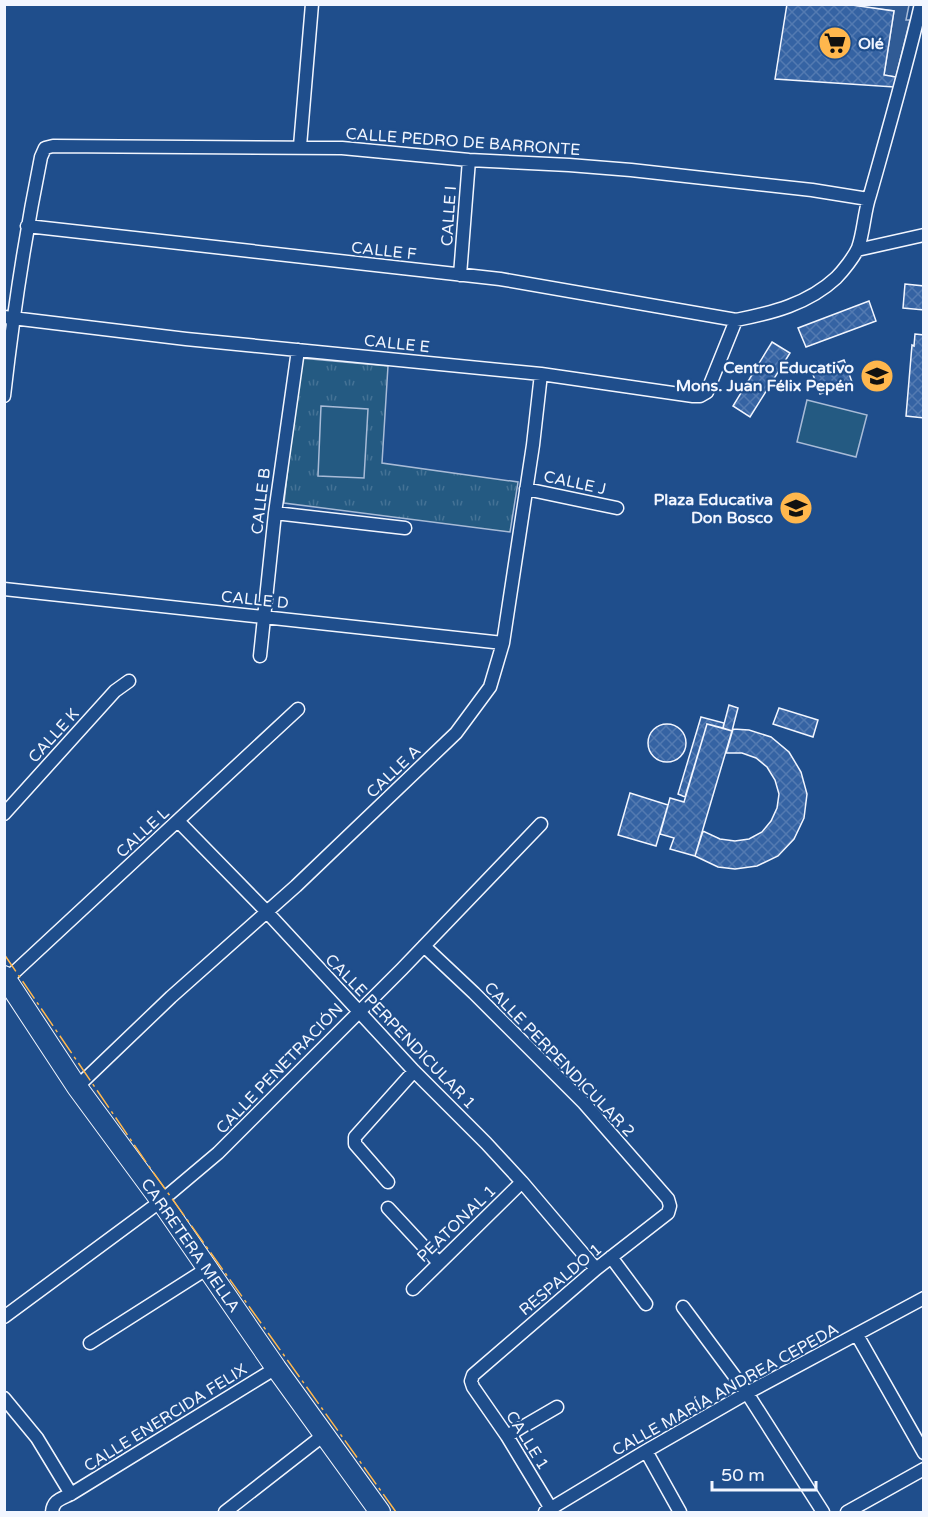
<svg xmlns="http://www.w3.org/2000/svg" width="928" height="1517" font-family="'Varela Round',sans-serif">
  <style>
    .grass { fill: url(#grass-tufts); stroke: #a8bbd7; stroke-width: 1.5 }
    .pitch { fill: #245a82; stroke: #a8bbd7; stroke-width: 1.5 }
    .parking { fill: #305b95; stroke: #a8bbd7; stroke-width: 1.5 }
    .building { fill: url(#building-cross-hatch); stroke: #f2f6ff; stroke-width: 1.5 }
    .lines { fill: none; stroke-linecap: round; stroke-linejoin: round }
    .minor-casing { stroke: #f2f6ff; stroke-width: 15 }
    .primary-casing { stroke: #f2f6ff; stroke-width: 22 }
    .minor { stroke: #1f4e8c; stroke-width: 12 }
    .primary { stroke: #1f4e8c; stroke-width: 20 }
    .power { stroke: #ffb74d; stroke-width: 1.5; stroke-dasharray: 21 4.5 3 4.5; stroke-linecap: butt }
    .labels { text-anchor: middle; stroke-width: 4.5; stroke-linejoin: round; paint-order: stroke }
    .poi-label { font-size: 16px; font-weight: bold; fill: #f2f6ff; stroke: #1f4e8c; text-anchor: end }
    .street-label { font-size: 16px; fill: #f2f6ff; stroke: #1f4e8c }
  </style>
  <defs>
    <pattern id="grass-tufts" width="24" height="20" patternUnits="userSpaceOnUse" patternTransform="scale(1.5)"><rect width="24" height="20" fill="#245a82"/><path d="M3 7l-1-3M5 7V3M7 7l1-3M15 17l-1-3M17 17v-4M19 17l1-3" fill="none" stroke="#447295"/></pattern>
    <pattern id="building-cross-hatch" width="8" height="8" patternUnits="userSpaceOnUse" patternTransform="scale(1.5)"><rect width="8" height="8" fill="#3563a3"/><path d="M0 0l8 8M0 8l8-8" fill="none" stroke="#537ab1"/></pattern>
  </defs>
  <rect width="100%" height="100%" fill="#1f4e8c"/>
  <path class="grass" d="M 300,358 L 388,366 L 382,463 L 518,482 L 510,532 L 284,503 Z"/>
  <path class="pitch" d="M 807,400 L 867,415 L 856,457 L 797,442 Z
    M 321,406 L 368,409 L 364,478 L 318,476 Z"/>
  <path class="parking" d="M 845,5 L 909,5 L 906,20 L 910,20 L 896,77 L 884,75 L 894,11 Z"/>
  <path class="building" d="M 787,4 L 845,4 L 894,11 L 884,75 L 896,77 L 894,87 L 775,79 Z
    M 905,284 L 924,286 L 924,310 L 903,308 Z
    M 869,301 L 876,321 L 806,347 L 798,328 Z
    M 915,334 L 924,335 L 924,418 L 906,416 L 912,345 L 914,346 Z
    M 772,342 L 790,353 L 750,417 L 733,406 Z
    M 844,360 L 852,382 L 820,394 L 812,372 Z
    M 729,705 L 738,708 L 732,731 L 723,728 Z
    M 779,708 L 818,720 L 813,737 L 773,724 Z
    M 701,717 L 724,723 L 723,728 L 707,724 L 685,797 L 678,794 Z
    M648 743a19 19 0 1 1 38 0a19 19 0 1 1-38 0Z
    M 707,724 L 732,731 L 695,856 L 670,849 L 674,838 L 660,834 L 670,798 L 684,802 Z
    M 733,729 L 749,730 L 771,737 L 789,752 L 801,772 L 807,794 L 804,818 L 794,839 L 778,856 L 757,866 L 735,869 L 718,867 L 695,856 L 703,831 L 720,839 L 735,841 L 749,839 L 762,832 L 771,821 L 777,808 L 779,794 L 775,780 L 767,767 L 756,758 L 742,753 L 726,753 Z
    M 630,793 L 668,805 L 656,846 L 618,835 Z"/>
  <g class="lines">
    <g class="minor-casing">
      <path id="minor" d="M 300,146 L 312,4
        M 27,226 L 500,279 L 736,320 C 772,313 808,304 836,278 C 843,271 854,257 858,248 C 864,231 864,212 870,195 C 888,131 906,69 921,4
        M 857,250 L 924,235
        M 460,275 L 469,160
        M 4,317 L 186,339 L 541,374 L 693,396 L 700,396 L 707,392 L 736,320
        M 4,396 C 13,316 25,236 41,157 L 45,148 L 53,146 L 342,148 L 469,160 L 569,165 L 631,170 L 812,190 L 868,199
        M 526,489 L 617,508
        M 275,513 L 405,528
        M 4,589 L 503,643
        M 260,656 L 275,513 L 298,350
        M 4,814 L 115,691 L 129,681
        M 178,821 L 266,911 L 414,1071 L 486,1143 L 522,1182 L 596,1269
        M 424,946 L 474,993 L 584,1103 L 668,1199 L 670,1206 L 668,1213 L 596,1269 L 473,1375 L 471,1381 L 473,1387 L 507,1436 L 553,1512
        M 7,979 L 298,709
        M 77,1087 L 171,997 L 296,886 L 456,733 L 490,687 L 503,643 L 533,445 L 541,374
        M 388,1182 L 355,1144 L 355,1137 L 414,1071
        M 388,1208 L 439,1263
        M 611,1257 L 646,1304
        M 413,1289 L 522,1182
        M 683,1307 L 747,1393 L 823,1512
        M 4,1317 L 161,1201 L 218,1153 L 402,969 L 541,824
        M 857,1335 L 924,1453
        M 90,1343 L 208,1268
        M 4,1398 L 37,1438 L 71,1494
        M 507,1436 L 557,1407
        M 646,1451 L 680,1512
        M 52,1512 C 53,1500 61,1499 71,1494 L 276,1368
        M 225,1512 L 325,1434
        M 545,1512 L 646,1451 L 747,1393 L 924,1298
        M 847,1512 L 924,1469"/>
    </g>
    <g class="primary-casing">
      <path id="primary" d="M 4,976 L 77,1087 L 161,1201 L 276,1368 L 380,1512"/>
    </g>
    <use href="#minor" class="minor"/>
    <use href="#primary" class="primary"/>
    <path class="power" d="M 4,954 L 148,1165 L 396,1512"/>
  </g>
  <defs>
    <g id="supermarket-disc" transform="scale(1.725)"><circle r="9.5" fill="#ffb74d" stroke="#1f4e8c"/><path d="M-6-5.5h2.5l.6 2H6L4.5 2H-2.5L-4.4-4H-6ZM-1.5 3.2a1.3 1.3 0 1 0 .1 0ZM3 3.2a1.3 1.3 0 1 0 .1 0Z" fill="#111"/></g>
    <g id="school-disc" transform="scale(1.725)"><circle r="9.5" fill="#ffb74d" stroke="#1f4e8c"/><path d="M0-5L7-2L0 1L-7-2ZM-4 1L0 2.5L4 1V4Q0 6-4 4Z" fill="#111"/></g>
  </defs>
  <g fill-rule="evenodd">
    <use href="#supermarket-disc" x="835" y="43"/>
    <use href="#school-disc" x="877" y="376"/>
    <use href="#school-disc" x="796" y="508"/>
  </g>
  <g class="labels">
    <g class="poi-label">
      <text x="858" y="49" text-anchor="start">Olé</text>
      <text x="854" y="373">Centro Educativo<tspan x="854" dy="18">Mons. Juan Félix Pepén</tspan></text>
      <text x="773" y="505">Plaza Educativa<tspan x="773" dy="18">Don Bosco</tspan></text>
    </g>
    <g class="street-label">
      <text transform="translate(463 141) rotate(4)" y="6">CALLE PEDRO DE BARRONTE</text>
      <text transform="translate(448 216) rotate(-86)" y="6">CALLE I</text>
      <text transform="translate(384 250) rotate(6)" y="6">CALLE F</text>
      <text transform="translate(397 343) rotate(6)" y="6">CALLE E</text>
      <text transform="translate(575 482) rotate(12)" y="6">CALLE J</text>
      <text transform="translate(260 501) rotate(-83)" y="6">CALLE B</text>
      <text transform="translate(255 599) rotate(6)" y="6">CALLE D</text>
      <text transform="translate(53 735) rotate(-48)" y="6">CALLE K</text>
      <text transform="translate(393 771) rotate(-44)" y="6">CALLE A</text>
      <text transform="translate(142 832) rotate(-43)" y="6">CALLE L</text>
      <text transform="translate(401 1031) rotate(46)" y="6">CALLE PERPENDICULAR 1</text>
      <text transform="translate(560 1059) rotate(46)" y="6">CALLE PERPENDICULAR 2</text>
      <text transform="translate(279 1068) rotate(-46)" y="6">CALLE PENETRACIÓN</text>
      <text transform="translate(456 1223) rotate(-44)" y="6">PEATONAL 1</text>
      <text transform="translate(191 1245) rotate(55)" y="6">CARRETERA MELLA</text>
      <text transform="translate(560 1279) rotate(-40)" y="6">RESPALDO 1</text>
      <text transform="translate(725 1389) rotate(-29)" y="6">CALLE MARÍA ANDREA CEPEDA</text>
      <text transform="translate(165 1417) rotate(-32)" y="6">CALLE ENERCIDA FELIX</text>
      <text transform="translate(528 1440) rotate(58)" y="6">CALLE 1</text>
    </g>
  </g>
  <rect width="928" height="1517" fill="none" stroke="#f2f6ff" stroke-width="12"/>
  <path d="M712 1481v9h104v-9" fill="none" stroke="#f2f6ff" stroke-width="3"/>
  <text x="721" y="1481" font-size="18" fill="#f2f6ff" stroke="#1f4e8c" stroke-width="4.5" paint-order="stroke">50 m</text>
</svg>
